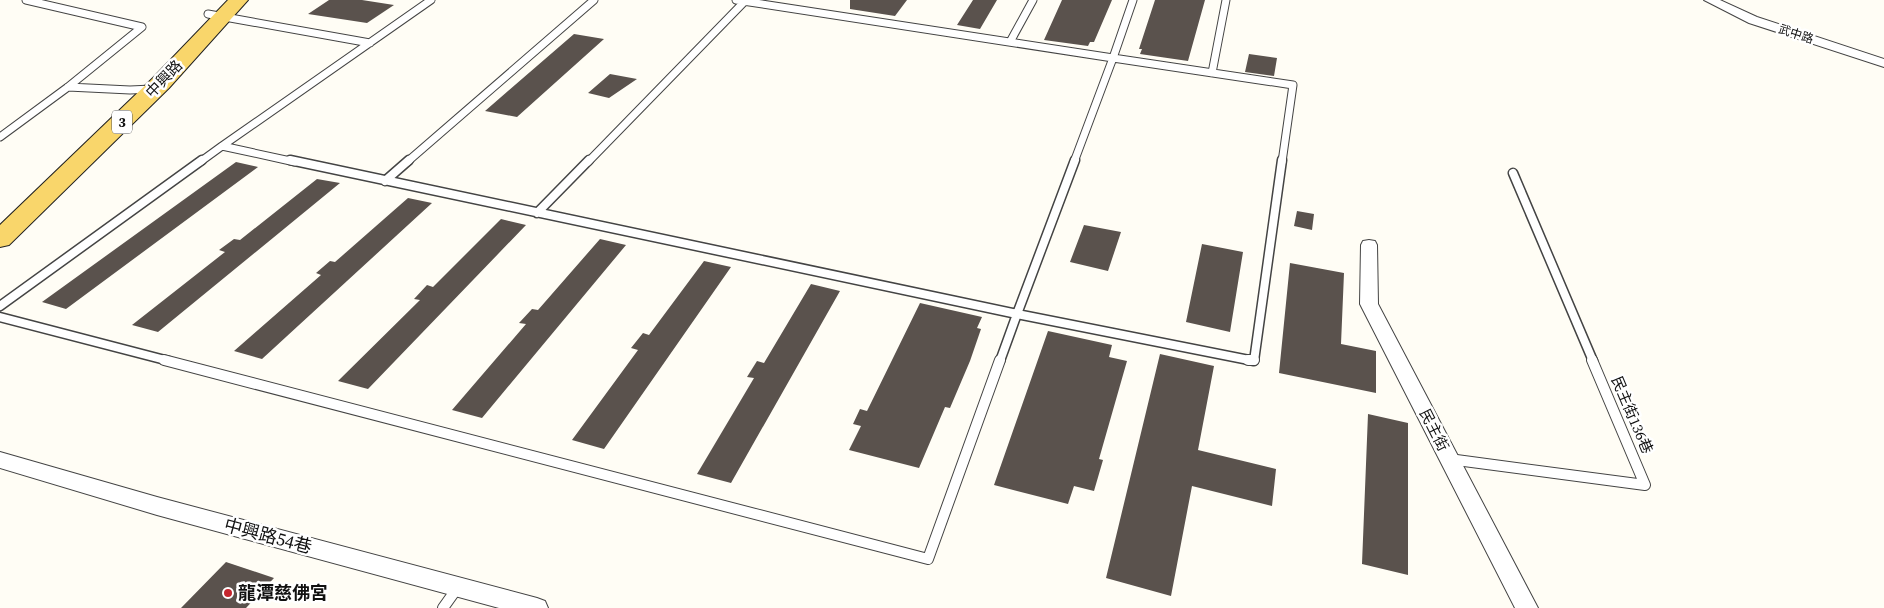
<svg xmlns="http://www.w3.org/2000/svg" width="1884" height="608" font-family="'Source Serif 4','Noto Sans TC',serif">
  <style>
    .building { fill: #5a524d }
    .lines { fill: none; stroke-linecap: round; stroke-linejoin: round }
    .service-far2-casing { stroke: #444; stroke-width: 9 }
    .service-far1-casing { stroke: #444; stroke-width: 11 }
    .service-casing { stroke: #444; stroke-width: 12 }
    .minor-casing { stroke: #444; stroke-width: 2 }
    .primary-casing { stroke: #222; stroke-width: 2 }
    .service-far2 { stroke: #fff; stroke-width: 7 }
    .service-far1 { stroke: #fff; stroke-width: 8 }
    .service { stroke: #fff; stroke-width: 10 }
    .minor { fill: #fff; fill-rule: evenodd }
    .primary { fill: #f9d66b; fill-rule: evenodd }
    .poi-dot { fill: #c4262e; stroke: #fff; stroke-width: 2 }
    .labels { text-anchor: middle; stroke-width: 5; stroke-linejoin: round; paint-order: stroke }
    .far-street-label { font-size: 12px; fill: #111; stroke: #fff }
    .shield { fill: #fff; stroke: #585858; stroke-width: 1 }
    .shield-label { font-size: 14px; font-weight: bold; fill: #111 }
    .street-label { font-size: 15px; fill: #111; stroke: #fff }
    .near-street-label { font-size: 18px; fill: #111; stroke: #fff }
    .near-poi-label { font-size: 18px; font-weight: bold; fill: #111; stroke: #fff; text-anchor: start }
  </style>
  <rect width="100%" height="100%" fill="#fffdf5"/>
  <path class="building" d="M 329,0 L 362,0 L 394,5 L 367,23 L 308,14 Z
    M 850,0 L 907,0 L 895,16 L 850,9 Z
    M 973,0 L 997,0 L 980,29 L 957,25 Z
    M 1062,0 L 1112,0 L 1094,42 L 1090,42 L 1088,46 L 1044,40 Z
    M 1155,0 L 1205,0 L 1188,61 L 1140,54 L 1142,49 L 1139,49 Z
    M 574,34 L 604,39 L 517,117 L 485,111 Z
    M 1249,54 L 1277,58 L 1274,76 L 1245,72 Z
    M 610,74 L 637,79 L 609,98 L 588,93 Z
    M 236,162 L 258,167 L 66,309 L 42,302 Z
    M 317,179 L 340,183 L 158,332 L 132,325 L 225,252 L 219,250 L 234,239 L 240,240 Z
    M 408,198 L 432,203 L 262,359 L 234,351 L 321,275 L 316,273 L 330,261 L 335,262 Z
    M 1297,211 L 1314,214 L 1312,230 L 1294,226 Z
    M 501,219 L 526,225 L 368,389 L 338,381 L 420,300 L 414,299 L 427,285 L 433,287 Z
    M 1084,225 L 1121,232 L 1108,271 L 1070,262 Z
    M 600,239 L 626,245 L 482,418 L 452,410 L 526,324 L 519,323 L 532,309 L 538,310 Z
    M 1202,244 L 1243,252 L 1230,332 L 1186,322 Z
    M 704,261 L 731,267 L 604,449 L 572,440 L 638,350 L 631,348 L 643,333 L 649,335 Z
    M 1290,263 L 1344,273 L 1341,344 L 1376,351 L 1376,393 L 1279,373 Z
    M 811,284 L 840,291 L 731,483 L 697,474 L 754,378 L 747,377 L 757,361 L 764,363 Z
    M 920,303 L 982,317 L 977,328 L 981,329 L 970,361 L 950,408 L 945,407 L 919,468 L 849,450 L 861,426 L 853,424 L 860,409 L 867,411 Z
    M 1048,331 L 1112,345 L 1109,357 L 1127,361 L 1099,459 L 1103,460 L 1094,491 L 1074,486 L 1068,504 L 994,485 Z
    M 1160,354 L 1214,366 L 1198,450 L 1276,469 L 1272,506 L 1192,486 L 1171,596 L 1106,578 Z
    M 1368,414 L 1408,423 L 1408,575 L 1362,564 Z
    M 226,562 L 274,578 L 246,608 L 181,608 Z"/>
  <g class="lines">
    <g class="service-far2-casing">
      <path id="service-far2" d="M 736,0 L 1113,58 L 1074,162
        M 1133,0 L 1113,58 L 1293,85 L 1282,162
        M 208,14 L 370,43
        M 1010,42 L 1033,0
        M 1212,73 L 1226,0
        M 68,87 L 130,90 L 152,89
        M 0,137 L 68,87 L 142,27 L 26,0
        M 200,162 L 222,146
        M 295,162 L 222,146 L 431,0
        M 407,162 L 594,0
        M 588,162 L 745,1"/>
    </g>
    <g class="service-far1-casing">
      <path id="service-far1" d="M 290,160 L 1017,314 L 1075,160
        M 1513,173 L 1593,361
        M 385,181 L 409,160
        M 537,213 L 589,160
        M 0,306 L 202,160
        M 0,317 L 169,361
        M 1000,361 L 1017,314 L 1254,361 L 1282,160"/>
    </g>
    <g class="service-casing">
      <path id="service" d="M 164,360 L 928,559 L 1000,360
        M 1248,360 L 1254,360
        M 1449,459 L 1645,485 L 1592,360
        M 443,608 L 458,587"/>
    </g>
    <g class="minor-casing">
      <path id="minor" d="M 1704,0 L 1720,0 L 1757,17 L 1884,59 L 1884,67 L 1749,23 Z
        M 1369,240 L 1375,241 L 1377,245 L 1378,304 L 1538,608 L 1515,608 L 1360,304 L 1361,245 L 1363,241 Z
        M 0,452 L 157,497 L 537,598 L 545,601 L 548,608 L 499,608 L 157,515 L 0,468 Z"/>
    </g>
    <g class="primary-casing">
      <path id="primary" d="M 228,0 L 248,0 L 169,88 L 9,245 L 0,247 L 0,225 L 153,78 Z"/>
    </g>
    <use href="#service-far2" class="service-far2"/>
    <use href="#service-far1" class="service-far1"/>
    <use href="#service" class="service"/>
    <use href="#minor" class="minor"/>
    <use href="#primary" class="primary"/>
  </g>
  <circle class="poi-dot" cx="228" cy="593" r="5"/>
  <g class="labels">
    <g class="far-street-label">
      <text transform="translate(1796 34) rotate(18)" y="4">武中路</text>
    </g>
    <rect class="shield" x="112" y="110.5" width="20" height="23" rx="4"/>
    <g class="shield-label">
      <text x="122" y="127">3</text>
    </g>
    <g class="street-label">
      <text transform="translate(164 79) rotate(-46)" y="5">中興路</text>
      <text transform="translate(1632 415) rotate(67)" y="5">民主街136巷</text>
      <text transform="translate(1434 430) rotate(63)" y="5">民主街</text>
    </g>
    <g class="near-street-label">
      <text transform="translate(268 536) rotate(15)" y="6">中興路54巷</text>
    </g>
    <g class="near-poi-label">
      <text x="238" y="599">龍潭慈佛宮</text>
    </g>
  </g>
</svg>
